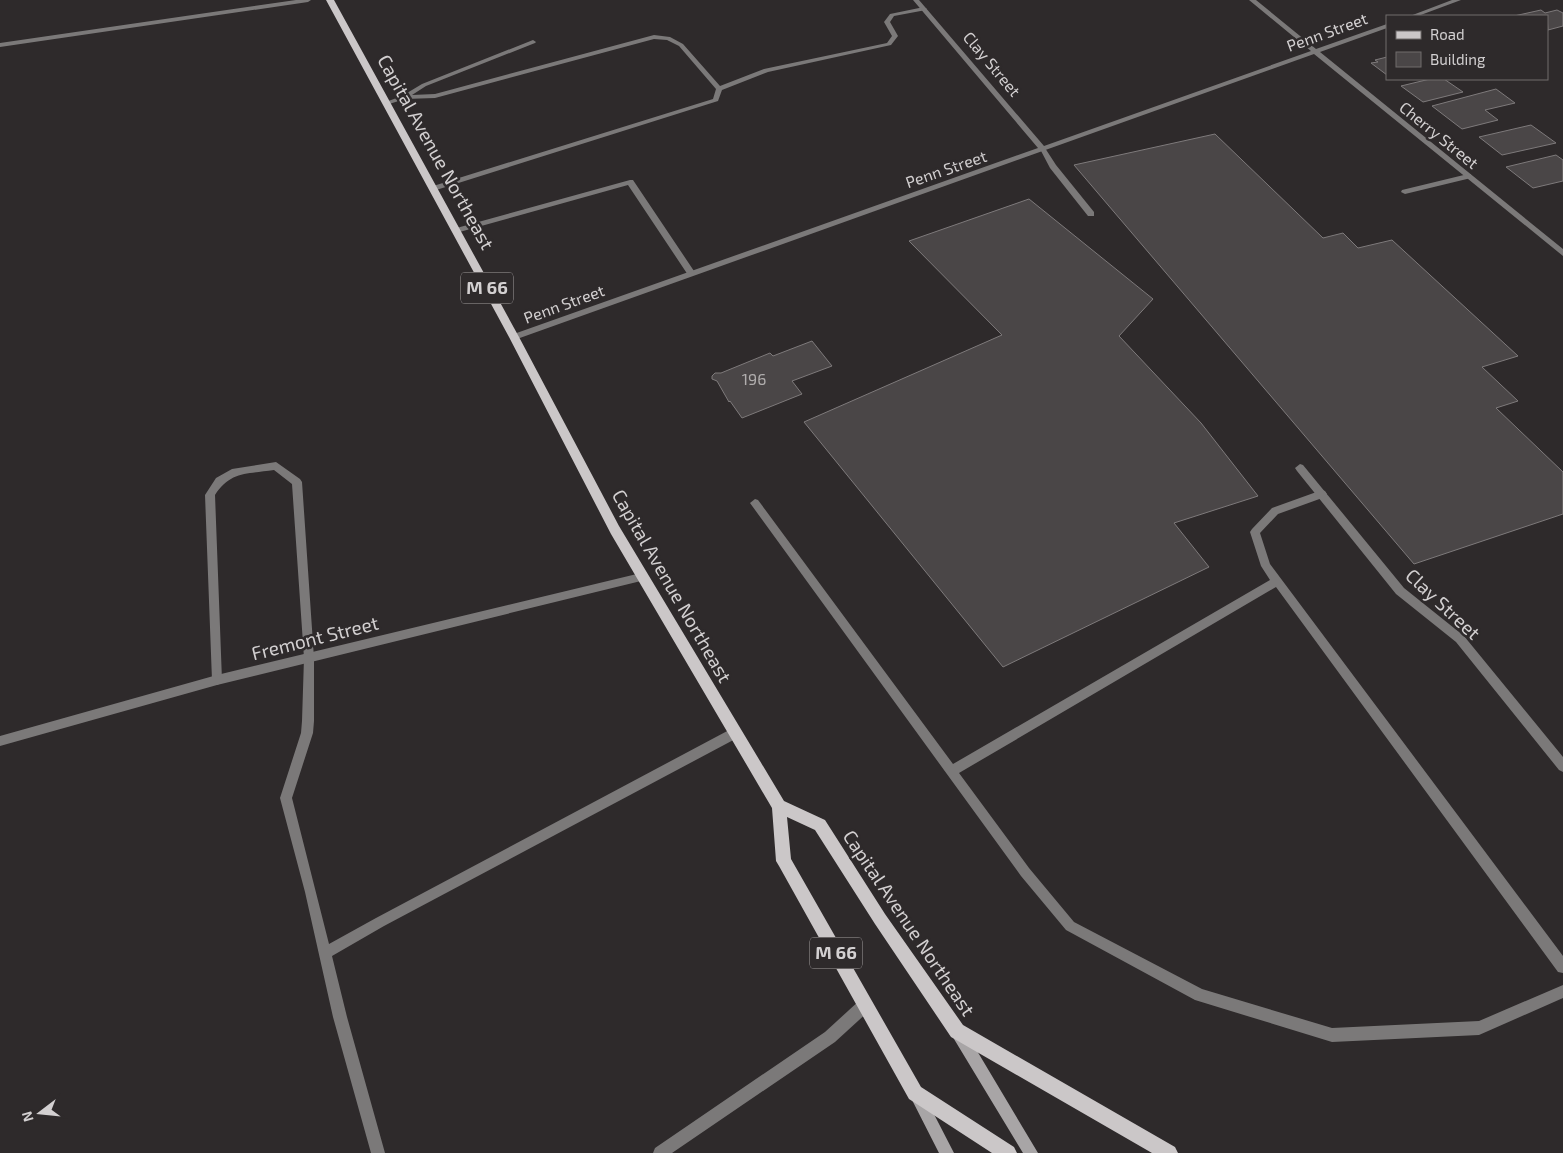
<svg xmlns="http://www.w3.org/2000/svg" width="1563" height="1153" font-family="'Exo 2',sans-serif">
  <style>
    .building { fill: #4a4647; stroke: #7e7a7b }
    .lines { fill: none; stroke-linecap: round; stroke-linejoin: round }
    .lane { fill: #7b7979; fill-rule: evenodd }
    .street { fill: #7b7979; fill-rule: evenodd }
    .secondary { fill: #a8a5a6; fill-rule: evenodd }
    .primary { fill: #cbc7c8; fill-rule: evenodd }
    .labels { text-anchor: middle; stroke-width: 5; stroke-linejoin: round; paint-order: stroke }
    .far-street-label { font-size: 16px; fill: #d3d0d1; stroke: #2e2a2b }
    .number-label { font-size: 16px; fill: #b1aeae }
    .shield { fill: #2e2a2b; stroke: #a29e9f; stroke-width: 1 }
    .shield-label { font-size: 18px; font-weight: bold; fill: #d3d0d1 }
    .street-label { font-size: 19px; fill: #d3d0d1; stroke: #2e2a2b }
  </style>
  <rect width="100%" height="100%" fill="#2e2a2b"/>
  <path class="building" d="M 1541,10 L 1545,13 L 1557,10 L 1563,13 L 1563,26 L 1548,30 L 1547,16 L 1514,16 Z
    M 1387,57 L 1387,75 L 1371,63 L 1378,62 L 1375,60 Z
    M 1430,79 L 1444,79 L 1463,92 L 1423,102 L 1401,86 Z
    M 1496,89 L 1515,103 L 1485,110 L 1498,120 L 1462,129 L 1432,106 Z
    M 1531,125 L 1556,143 L 1502,155 L 1479,137 Z
    M 1215,134 L 1323,238 L 1343,233 L 1358,248 L 1392,240 L 1518,356 L 1482,367 L 1518,401 L 1496,408 L 1563,472 L 1563,514 L 1414,564 L 1074,165 Z
    M 1556,155 L 1563,160 L 1563,181 L 1533,188 L 1506,167 Z
    M 1029,199 L 1153,299 L 1119,336 L 1201,423 L 1258,496 L 1174,523 L 1209,567 L 1003,667 L 804,422 L 1002,335 L 909,241 Z
    M 812,341 L 832,366 L 792,381 L 802,394 L 742,418 L 730,401 L 729,402 L 717,381 L 712,379 L 712,376 L 715,373 L 721,373 L 770,353 L 773,356 Z"/>
  <g class="lines">
    <path class="lane" d="M 924,7 L 927,9 L 926,10 L 894,16 L 890,22 L 898,36 L 891,45 L 768,72 L 722,90 L 718,101 L 433,191 L 429,189 L 430,187 L 713,99 L 716,89 L 679,46 L 667,40 L 654,39 L 435,98 L 405,99 L 386,105 L 383,103 L 402,96 L 422,84 L 533,40 L 536,42 L 535,43 L 426,86 L 412,95 L 435,94 L 654,35 L 670,37 L 683,44 L 720,86 L 764,69 L 887,43 L 892,36 L 884,22 L 890,14 Z
      M 1041,148 L 1045,148 L 1056,165 L 1094,212 L 1094,216 L 1088,216 L 1050,168 L 1040,149 Z
      M 1468,174 L 1471,174 L 1471,178 L 1405,194 L 1401,192 L 1402,190 Z
      M 630,180 L 633,180 L 694,271 L 694,275 L 688,275 L 628,185 L 456,233 L 452,231 L 453,229 Z
      M 276,462 L 300,479 L 302,482 L 314,658 L 314,721 L 313,733 L 292,798 L 329,944 L 376,918 L 731,729 L 735,728 L 739,729 L 741,733 L 739,737 L 384,926 L 332,956 L 347,1017 L 385,1153 L 371,1153 L 333,1017 L 305,892 L 280,798 L 301,733 L 302,721 L 304,658 L 292,484 L 274,470 C 248,474 230,471 215,495 L 222,680 L 221,683 L 217,685 L 213,683 L 212,680 L 205,495 L 216,478 L 232,469 Z
      M 1322,490 L 1325,491 L 1327,494 L 1325,497 L 1278,514 L 1260,533 L 1270,564 L 1563,956 L 1563,973 L 1558,972 L 1276,587 L 959,773 L 1029,868 L 1074,922 L 1202,989 L 1332,1028 L 1479,1021 L 1563,985 L 1563,998 L 1479,1035 L 1332,1042 L 1195,1000 L 1066,930 L 1021,876 L 750,503 L 755,499 L 758,500 L 953,764 L 1270,580 L 1261,566 L 1250,532 L 1252,529 L 1272,508 Z
      M 865,998 L 870,1000 L 872,1005 L 870,1010 L 835,1042 L 672,1153 L 653,1153 L 655,1148 L 825,1032 L 860,1000 Z"/>
    <path class="street" d="M 296,0 L 311,0 L 308,2 L 0,47 L 0,43 Z
      M 913,0 L 919,0 L 1044,146 L 1311,51 L 1249,0 L 1256,0 L 1316,49 L 1387,24 L 1387,28 L 1320,52 L 1563,249 L 1563,256 L 1314,54 L 517,339 L 511,339 L 511,335 L 1038,148 Z
      M 1452,0 L 1461,0 L 1418,16 L 1410,16 Z
      M 1300,464 L 1303,465 L 1404,588 L 1464,636 L 1563,757 L 1563,772 L 1559,770 L 1456,642 L 1396,594 L 1297,471 L 1295,468 Z
      M 641,573 L 645,574 L 646,577 L 645,580 L 641,581 L 217,685 L 0,746 L 0,736 L 217,675 Z"/>
    <path class="secondary" d="M 959,1027 L 964,1029 L 1038,1153 L 1023,1153 L 954,1039 L 952,1034 L 954,1029 Z
      M 917,1089 L 922,1091 L 954,1153 L 939,1153 L 910,1096 L 912,1091 Z"/>
    <path class="primary" d="M 326,0 L 334,0 L 519,337 L 619,526 L 784,801 L 825,820 L 885,914 L 963,1025 L 1175,1147 L 1178,1153 L 1152,1153 L 951,1037 L 875,924 L 815,830 L 787,817 L 791,859 L 921,1087 L 1014,1147 L 1017,1153 L 992,1153 L 909,1099 L 779,866 L 776,861 L 772,808 L 611,534 L 509,337 Z"/>
  </g>
  <g class="labels">
    <g class="far-street-label">
      <text transform="translate(1327 32) rotate(-20)" y="6">Penn Street</text>
      <text transform="translate(992 64) rotate(50)" y="6">Clay Street</text>
      <text transform="translate(1439 135) rotate(39)" y="6">Cherry Street</text>
      <text transform="translate(946 169) rotate(-19)" y="6">Penn Street</text>
      <text transform="translate(564 304) rotate(-20)" y="6">Penn Street</text>
    </g>
    <g class="number-label">
      <text x="754" y="385">196</text>
    </g>
    <g class="shield">
      <rect x="461" y="272.5" width="52" height="31" rx="4"/>
      <rect x="810" y="937.5" width="52" height="31" rx="4"/>
    </g>
    <g class="shield-label">
      <text x="487" y="294">M 66</text>
      <text x="836" y="959">M 66</text>
    </g>
    <g class="street-label">
      <text transform="translate(436 152) rotate(61)" y="7">Capital Avenue Northeast</text>
      <text transform="translate(672 586) rotate(60)" y="7">Capital Avenue Northeast</text>
      <text transform="translate(1443 604) rotate(43)" y="7">Clay Street</text>
      <text transform="translate(315 638) rotate(-14)" y="7">Fremont Street</text>
      <text transform="translate(909 923) rotate(56)" y="7">Capital Avenue Northeast</text>
    </g>
  </g>
  <rect x="1386" y="15" width="162" height="65" fill="#2e2a2b" stroke="#706c6d"/>
  <rect x="1396" y="31" width="25" height="8" fill="#cbc7c8" stroke="#706c6d"/>
  <text x="1430" y="40" font-size="15" fill="#d3d0d1">Road</text>
  <rect x="1396" y="52" width="25" height="15" fill="#4a4647" stroke="#706c6d"/>
  <text x="1430" y="65" font-size="15" fill="#d3d0d1">Building</text>
  <g transform="translate(40 1113) rotate(254)" stroke="#2e2a2b" stroke-width="4" paint-order="stroke">
  <path d="M0-4L9 19L0 12L-9 19Z" fill="#d3d0d1"/>
  <text y="-8" font-size="14" font-weight="bold" text-anchor="middle" fill="#d3d0d1">N</text>
  </g>
</svg>
